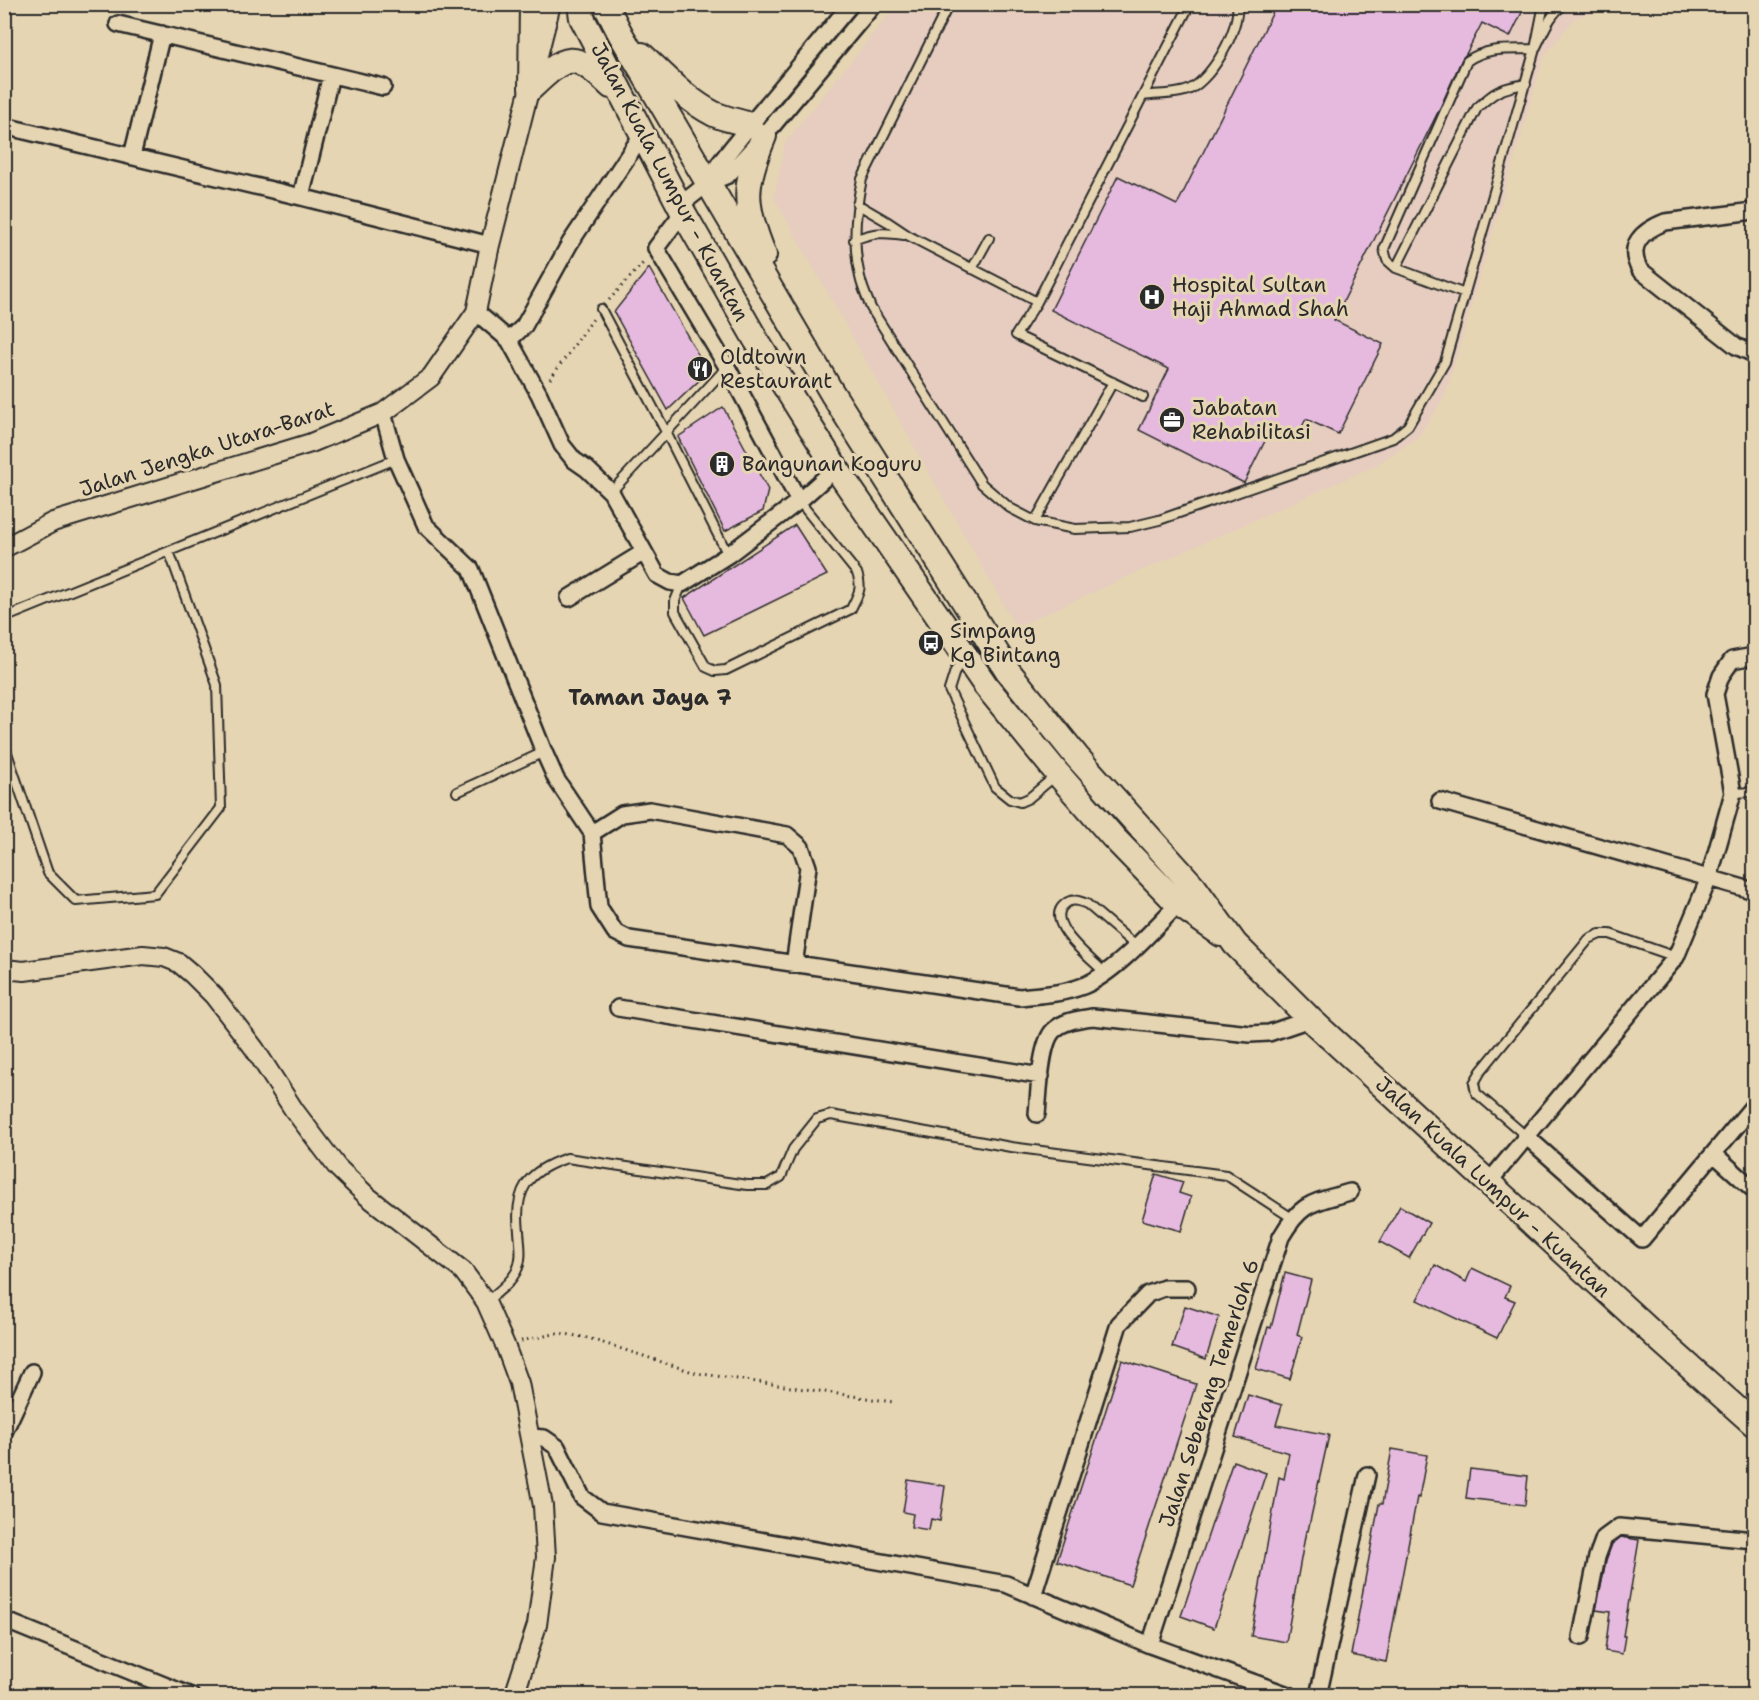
<svg xmlns="http://www.w3.org/2000/svg" width="1759" height="1700" font-family="'Shantell Sans',sans-serif">
  <style>
    .built { fill: #e6cdc0 }
    .building { fill: #e6badf; stroke: #2b2b2b; stroke-width: 1.5 }
    .lines { fill: none; stroke-linecap: round; stroke-linejoin: round }
    .service-casing { stroke: #2b2b2b; stroke-width: 12 }
    .minor-casing { stroke: #2b2b2b; stroke-width: 20 }
    .tertiary-casing { stroke: #2b2b2b; stroke-width: 22 }
    .trunk-casing { stroke: #2b2b2b; stroke-width: 28 }
    .path { stroke: #2b2b2b; stroke-width: 3; stroke-dasharray: 1.5 4.5; stroke-linecap: butt }
    .service { stroke: #e6d5b2; stroke-width: 8 }
    .minor { stroke: #e6d5b2; stroke-width: 15 }
    .tertiary { stroke: #e6d5b2; stroke-width: 18 }
    .trunk { stroke: #e6d5b2; stroke-width: 24 }
    .labels { text-anchor: middle; stroke-width: 6; stroke-linejoin: round; paint-order: stroke }
    .street-label { font-size: 21px; fill: #2b2b2b; stroke: #e6d5b2 }
    .poi-label { font-size: 21px; fill: #2b2b2b; stroke: #e6d5b2; text-anchor: start }
    .neighbourhood-label { font-size: 22px; font-weight: bold; fill: #2b2b2b; stroke: #e6d5b2 }
  </style>
  <rect width="100%" height="100%" fill="#e6d5b2"/>
  <filter id="ink" filterUnits="userSpaceOnUse"><feTurbulence type="fractalNoise" baseFrequency=".0167" numOctaves="2"/><feDisplacementMap in="SourceGraphic" scale="12" xChannelSelector="R" yChannelSelector="G"/><feConvolveMatrix kernelMatrix="1 2 1 2 8 2 1 2 1" color-interpolation-filters="sRGB"/></filter>
  <g filter="url(#ink)">
    <path class="built" d="M 896,5 L 1618,5 L 1575,18 L 1544,57 L 1445,396 L 1418,437 L 1375,466 L 1016,627 L 774,198 L 785,143 Z"/>
    <path class="building" d="M 1277,4 L 1526,4 L 1510,37 L 1482,23 L 1466,54 L 1462,59 L 1440,108 L 1334,320 L 1383,344 L 1338,434 L 1306,419 L 1295,441 L 1271,429 L 1244,483 L 1139,430 L 1169,369 L 1051,310 L 1118,176 L 1177,205 Z
      M 649,268 L 708,372 L 668,410 L 614,312 Z
      M 723,407 L 768,490 L 763,511 L 725,531 L 678,437 Z
      M 795,525 L 827,575 L 704,635 L 684,598 Z
      M 1156,1174 L 1183,1182 L 1179,1193 L 1191,1197 L 1181,1231 L 1142,1220 Z
      M 1400,1206 L 1429,1223 L 1409,1258 L 1380,1242 Z
      M 1435,1265 L 1466,1282 L 1472,1268 L 1510,1286 L 1505,1297 L 1515,1301 L 1497,1338 L 1417,1300 Z
      M 1285,1273 L 1311,1280 L 1297,1335 L 1302,1337 L 1290,1379 L 1256,1369 L 1268,1327 L 1271,1328 Z
      M 1185,1306 L 1219,1317 L 1206,1359 L 1172,1347 Z
      M 1122,1360 L 1196,1384 L 1130,1585 L 1057,1561 Z
      M 1248,1395 L 1282,1405 L 1276,1425 L 1329,1435 L 1308,1531 L 1306,1531 L 1286,1642 L 1251,1636 L 1279,1477 L 1284,1479 L 1289,1453 L 1235,1437 Z
      M 1392,1449 L 1427,1455 L 1419,1498 L 1417,1497 L 1386,1662 L 1351,1655 L 1379,1504 L 1382,1504 Z
      M 1233,1461 L 1266,1473 L 1214,1628 L 1181,1616 Z
      M 1470,1469 L 1528,1476 L 1525,1505 L 1466,1498 Z
      M 908,1480 L 945,1486 L 940,1521 L 931,1519 L 929,1530 L 911,1527 L 913,1514 L 903,1512 Z
      M 1621,1537 L 1639,1540 L 1623,1636 L 1625,1636 L 1622,1654 L 1605,1651 L 1610,1612 L 1596,1610 L 1606,1560 L 1612,1544 Z"/>
    <g class="lines">
      <g class="service-casing">
        <path id="service" d="M 949,4 L 862,179 C 855,212 852,244 860,277 C 862,287 867,298 871,308 L 982,484 L 1010,508 L 1035,521 L 1075,529 L 1130,527 L 1159,520 L 1393,438 L 1408,426 L 1445,362 L 1535,49 C 1543,34 1549,14 1565,4
          M 1143,96 C 1157,94 1172,95 1185,91 C 1209,85 1241,29 1237,4
          M 857,204 L 888,222 L 909,236 L 1037,302
          M 854,240 C 873,232 884,232 904,235
          M 1396,268 L 1477,108 C 1495,91 1501,88 1526,84
          M 972,269 L 989,238
          M 1465,294 L 1396,268 L 1387,260 L 1384,249 L 1467,61 C 1488,46 1511,50 1535,49 L 1544,4
          M 601,309 L 666,432 L 728,555
          M 1143,397 L 1016,335 L 1037,302 L 1190,4
          M 611,492 L 727,367
          M 1035,521 L 1113,382
          M 682,584 L 675,601 L 675,612 L 706,667 L 715,671 L 726,670 L 851,609 C 858,594 863,589 857,573 L 799,501
          M 4,618 L 396,459
          M 962,660 L 955,671 L 949,690 L 995,787 L 1010,799 L 1020,802 L 1029,798 L 1054,777
          M 4,744 L 48,873 L 76,901 L 155,894 L 221,808 L 217,685 L 169,551
          M 457,792 L 544,752
          M 1733,793 L 1754,792
          M 1105,973 C 1093,960 1042,922 1065,904 C 1072,898 1079,901 1087,904 L 1136,946
          M 1527,1137 L 1476,1093 L 1474,1083 L 1481,1071 L 1589,939 L 1600,934 L 1610,934 L 1676,957
          M 486,1302 C 496,1293 509,1285 516,1272 C 523,1259 520,1246 519,1231 C 514,1190 527,1171 567,1158 L 747,1185 L 767,1185 L 781,1177 L 793,1149 L 817,1119 L 831,1115 L 1011,1147 L 1226,1175 L 1292,1218"/>
      </g>
      <g class="minor-casing">
        <path id="minor" d="M 118,24 L 383,87
          M 4,126 L 301,197 L 490,245
          M 132,156 L 162,34
          M 708,183 L 719,164 L 750,125 L 851,4
          M 301,197 L 331,75
          M 679,206 L 708,183 L 728,175 L 764,136 L 874,4
          M 1754,211 L 1665,222 C 1642,231 1626,245 1640,270 L 1736,346 L 1754,354
          M 683,212 L 656,248 L 727,367 L 799,501
          M 476,312 L 509,340 L 539,394 L 562,445 L 574,460 L 587,469 L 611,492 L 657,575 L 670,582 L 682,584 L 728,555 L 799,501 L 836,468
          M 509,340 L 524,326 L 570,243 L 642,135
          M 383,413 L 396,459 L 426,526 L 471,569 L 544,752 L 556,779 L 592,833 L 599,907 L 615,932 L 629,939 L 1019,997 C 1041,995 1062,994 1083,986 C 1117,972 1157,925 1184,898
          M 569,598 L 644,552
          M 1440,801 L 1754,891
          M 592,833 L 622,814 L 650,810 L 787,835 L 801,847 L 808,867 L 794,965
          M 618,1008 L 1041,1076
          M 1037,1114 C 1039,1094 1040,1045 1053,1031 C 1064,1020 1080,1019 1093,1017 L 1250,1034 L 1269,1033 L 1310,1019
          M 1527,1137 L 1642,1239 L 1754,1105
          M 1714,1154 L 1754,1190
          M 1488,1183 L 1676,957 L 1709,878 L 1733,793 L 1715,694 L 1721,676 L 1732,660 L 1754,656
          M 4,1432 L 32,1372
          M 530,1437 L 544,1438 L 557,1447 L 582,1497 L 602,1512 L 1006,1584 L 1150,1645 L 1291,1696
          M 1033,1596 L 1119,1324 L 1148,1294 L 1164,1288 L 1187,1288
          M 4,1620 L 191,1696
          M 1581,1637 L 1597,1557 L 1604,1538 L 1619,1527 L 1754,1540
          M 1150,1645 L 1281,1237 C 1302,1201 1313,1203 1350,1192
          M 1318,1696 L 1367,1475"/>
      </g>
      <g class="tertiary-casing">
        <path id="tertiary" d="M 4,548 L 53,522 L 311,443 L 383,413 L 431,377 L 476,312 L 490,245 L 551,4
          M 4,969 L 24,971 L 143,955 L 164,957 L 179,963 L 192,974 L 214,996 L 254,1048 L 294,1110 L 337,1167 L 367,1196 L 463,1271 L 486,1302 L 505,1345 L 519,1383 L 543,1506 L 546,1557 L 537,1625 L 514,1696"/>
      </g>
      <g class="trunk-casing">
        <path id="trunk" d="M 580,4 L 582,18 L 683,212 L 756,340 L 836,468 L 986,686 L 1058,774 L 1113,837 L 1178,904 L 1221,934
          M 605,4 L 621,35 L 832,393 L 1008,671 L 1077,757 L 1194,887 L 1235,944 L 1310,1019 L 1661,1341 L 1754,1424
          M 642,55 C 665,76 686,100 714,114 C 725,119 738,121 750,125
          M 531,88 C 567,54 573,50 611,86
          M 531,88 L 532,4
          M 764,136 C 743,186 743,204 764,255"/>
      </g>
      <path class="path" d="M 609,300 L 645,261
        M 550,379 L 593,319
        M 521,1341 L 559,1333 L 588,1338 L 696,1373 L 893,1402"/>
      <use href="#service" class="service"/>
      <use href="#minor" class="minor"/>
      <use href="#tertiary" class="tertiary"/>
      <use href="#trunk" class="trunk"/>
    </g>
  </g>
  <defs>
    <g id="hospital-disc" transform="scale(1.35)"><circle r="9.5" fill="#2b2b2b" stroke="#e6d5b2"/><path d="M-5-5h3v3.5h4V-5h3V5h-3V1.5h-4V5h-3Z" fill="#fff"/></g>
    <g id="restaurant-disc" transform="scale(1.35)"><circle r="9.5" fill="#2b2b2b" stroke="#e6d5b2"/><path d="M-5-6h1v4h1v-4h1v4h1v-4h1v5L-1.5 .5V6h-2V.5L-5-1ZM5-6V6H3V1.5H1.5Q1.5-4 5-6Z" fill="#fff"/></g>
    <g id="office-disc" transform="scale(1.35)"><circle r="9.5" fill="#2b2b2b" stroke="#e6d5b2"/><path d="M-6-3h4V-5.5h4V-3h4V5H-6ZM-1-4.5V-3h2v-1.5ZM-6 0V1H6V0Z" fill="#fff"/></g>
    <g id="building-disc" transform="scale(1.35)"><circle r="9.5" fill="#2b2b2b" stroke="#e6d5b2"/><path d="M-4-6H4V6H1V3H-1V6H-4ZM-2.5-4.3h1.7v1.8h-1.7ZM.8-4.3h1.7v1.8H.8ZM-2.5-1h1.7V.8h-1.7ZM.8-1h1.7V.8H.8Z" fill="#fff"/></g>
    <g id="bus-disc" transform="scale(1.35)"><circle r="9.5" fill="#2b2b2b" stroke="#e6d5b2"/><path d="M-5-6H5V4H4V6H2V4H-2V6H-4V4H-5ZM-3.5-4V0h7V-4ZM-3.5 1.2v1.5H-2V1.2ZM2 1.2v1.5H3.5V1.2Z" fill="#fff"/></g>
  </defs>
  <g fill-rule="evenodd">
    <use href="#hospital-disc" x="1152" y="297"/>
    <use href="#restaurant-disc" x="700" y="369"/>
    <use href="#office-disc" x="1172" y="420"/>
    <use href="#building-disc" x="722" y="464"/>
    <use href="#bus-disc" x="931" y="643"/>
  </g>
  <g class="labels">
    <g class="street-label">
      <text transform="translate(670 182) rotate(62)" y="7">Jalan Kuala Lumpur - Kuantan</text>
      <text transform="translate(207 449) rotate(-18)" y="7">Jalan Jengka Utara-Barat</text>
      <text transform="translate(1493 1187) rotate(43)" y="7">Jalan Kuala Lumpur - Kuantan</text>
      <text transform="translate(1209 1393) rotate(-72)" y="7">Jalan Seberang Temerloh 6</text>
    </g>
    <g class="poi-label">
      <text x="1172" y="292">Hospital Sultan<tspan x="1172" dy="24">Haji Ahmad Shah</tspan></text>
      <text x="720" y="364">Oldtown<tspan x="720" dy="24">Restaurant</tspan></text>
      <text x="1192" y="415">Jabatan<tspan x="1192" dy="24">Rehabilitasi</tspan></text>
      <text x="742" y="471">Bangunan Koguru</text>
      <text x="950" y="638">Simpang<tspan x="950" dy="24">Kg Bintang</tspan></text>
    </g>
    <g class="neighbourhood-label">
      <text x="650" y="705">Taman Jaya 7</text>
    </g>
  </g>
  <rect width="1759" height="1700" fill="none" stroke="#e6d5b2" stroke-width="24"/>
  <rect x="12" y="12" width="1735" height="1676" fill="none" stroke="#2b2b2b" stroke-width="2" filter="url(#ink)"/>
</svg>
